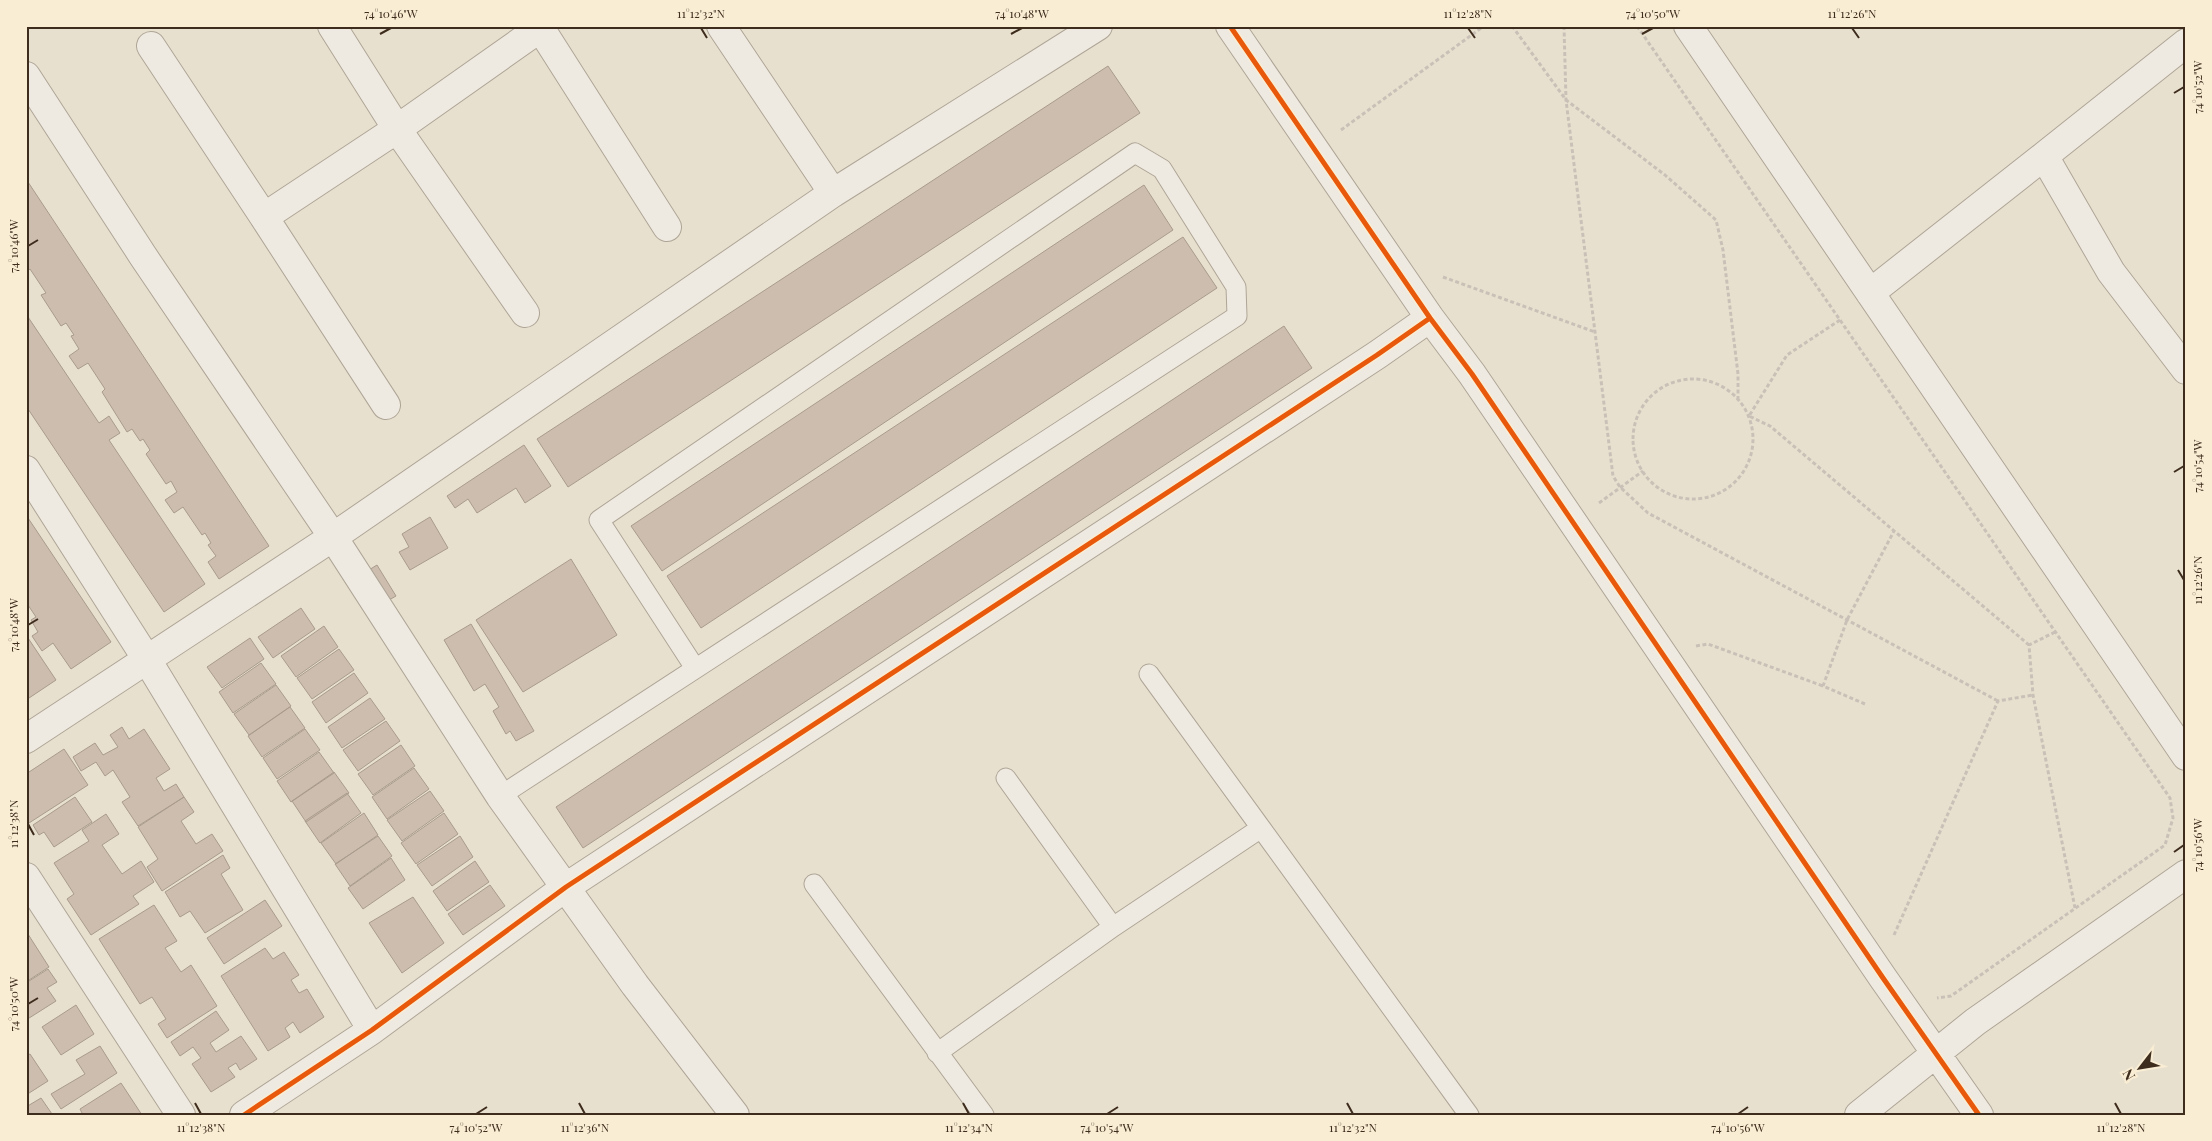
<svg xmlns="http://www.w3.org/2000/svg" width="2212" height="1141" font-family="'Playfair Display',serif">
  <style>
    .building { fill: #ccbdae; stroke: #a99b8d }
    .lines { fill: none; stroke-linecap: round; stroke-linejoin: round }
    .lane-casing { stroke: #aea597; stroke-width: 21 }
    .street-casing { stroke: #aea597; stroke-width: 30 }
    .path { stroke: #c9c1b7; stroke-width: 3; stroke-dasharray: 4 2.5; stroke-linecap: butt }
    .lane { stroke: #efeae1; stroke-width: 19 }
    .street { stroke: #efeae1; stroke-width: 28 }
    .cycleway-casing { stroke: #f9edd4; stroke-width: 8 }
    .cycleway { stroke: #e8590c; stroke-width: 5 }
    .ticks { fill: none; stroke: #3e2c1d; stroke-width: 2 }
    .neatline { fill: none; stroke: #3e2c1d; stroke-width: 2 }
    .ticks-label { font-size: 12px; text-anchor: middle; fill: #3e2c1d }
  </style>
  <rect width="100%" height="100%" fill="#e8e0ce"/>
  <path class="building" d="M 1108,66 L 1140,113 L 568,487 L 537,439 Z
    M 26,179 L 269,546 L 219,579 L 208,562 L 216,556 L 208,545 L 211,543 L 205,533 L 202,535 L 183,507 L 174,513 L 165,500 L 177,492 L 171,481 L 166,484 L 146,454 L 150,450 L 143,439 L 140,441 L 132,429 L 127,432 L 102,392 L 105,389 L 88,363 L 78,369 L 69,356 L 79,349 L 71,336 L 74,335 L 66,323 L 61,326 L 41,295 L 46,293 L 30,269 L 26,272 Z
    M 1144,185 L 1173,230 L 662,571 L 631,526 Z
    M 1183,237 L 1217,288 L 701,628 L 667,576 Z
    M 26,314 L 99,423 L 109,416 L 120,433 L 109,440 L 205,584 L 164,612 L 26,406 Z
    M 1284,326 L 1312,368 L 583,848 L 556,807 Z
    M 524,445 L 551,486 L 525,503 L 516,488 L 477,513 L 468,499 L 455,508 L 447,496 Z
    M 26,515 L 111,642 L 71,669 L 53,643 L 42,651 L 32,636 L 38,632 L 31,620 L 36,617 L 26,602 Z
    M 430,517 L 448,548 L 410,570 L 399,552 L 409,547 L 402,534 Z
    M 571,559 L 617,635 L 523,692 L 476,620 Z
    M 377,565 L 396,596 L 382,604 L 364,573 Z
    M 301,608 L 315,629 L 273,658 L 258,637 Z
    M 471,624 L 534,731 L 516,741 L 510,731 L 506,734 L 493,711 L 499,707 L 485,684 L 474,691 L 444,640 Z
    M 324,626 L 338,647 L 296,677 L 281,656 Z
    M 26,635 L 56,680 L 26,700 Z
    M 250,638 L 264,659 L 222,688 L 207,667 Z
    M 339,649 L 354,670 L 312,699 L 297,678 Z
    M 261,663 L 276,684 L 233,713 L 219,692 Z
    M 354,673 L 368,693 L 326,723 L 312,702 Z
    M 276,685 L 291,706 L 249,735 L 234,714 Z
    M 370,698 L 385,719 L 342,748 L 328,727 Z
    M 290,707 L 305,728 L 262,757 L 248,736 Z
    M 386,721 L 400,741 L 358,771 L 343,750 Z
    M 122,727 L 129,739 L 144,729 L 170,769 L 156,778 L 164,791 L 176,784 L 184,797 L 138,826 L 122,802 L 130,797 L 113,770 L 105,776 L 96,762 L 81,771 L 73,757 L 95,743 L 103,755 L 118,747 L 110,735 Z
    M 305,729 L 320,750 L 277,779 L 263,758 Z
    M 401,745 L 415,766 L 373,795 L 358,774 Z
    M 64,749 L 88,785 L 29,823 L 26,819 L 26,774 Z
    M 319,752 L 334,773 L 291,802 L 277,781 Z
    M 414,768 L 429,789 L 387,819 L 372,797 Z
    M 334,772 L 349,793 L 306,822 L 292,801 Z
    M 430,791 L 444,811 L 402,841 L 387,820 Z
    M 347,793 L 361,813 L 320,843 L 305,821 Z
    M 75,797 L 92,822 L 54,847 L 44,832 L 39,835 L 33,825 Z
    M 184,797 L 194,812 L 181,821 L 196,844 L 212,834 L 223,851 L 162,891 L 147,867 L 158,859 L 138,827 Z
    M 364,813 L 378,835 L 336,864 L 321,843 Z
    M 444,813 L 458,834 L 416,864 L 401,843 Z
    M 106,814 L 119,834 L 102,845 L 122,874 L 141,861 L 154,882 L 133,896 L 139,904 L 91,935 L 67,899 L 74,894 L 54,863 L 89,841 L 82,830 Z
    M 378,836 L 392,856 L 350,886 L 335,864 Z
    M 460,836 L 473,857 L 432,886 L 417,865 Z
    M 223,855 L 230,868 L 221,874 L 243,910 L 205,933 L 190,911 L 180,917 L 165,892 Z
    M 391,858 L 405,880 L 363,909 L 348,888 Z
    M 475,861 L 489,882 L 447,911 L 433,891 Z
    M 490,885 L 505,906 L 463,935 L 448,914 Z
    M 413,897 L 444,943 L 402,973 L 369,923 Z
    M 265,900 L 282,926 L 224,964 L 207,938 Z
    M 154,905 L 177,941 L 165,948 L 181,972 L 191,965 L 217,1006 L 167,1038 L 158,1024 L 166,1019 L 152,997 L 140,1004 L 99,939 Z
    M 26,931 L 49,967 L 26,982 Z
    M 265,948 L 273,959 L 284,952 L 299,975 L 291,980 L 299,993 L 307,989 L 324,1017 L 300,1033 L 293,1022 L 285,1028 L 290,1037 L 268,1051 L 221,976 Z
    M 48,969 L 57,982 L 47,988 L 56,1001 L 26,1020 L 26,983 Z
    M 76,1005 L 94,1034 L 61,1055 L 42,1027 Z
    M 216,1011 L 229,1030 L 210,1043 L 216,1052 L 241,1036 L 257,1059 L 240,1070 L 236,1063 L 228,1068 L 235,1077 L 211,1092 L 192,1064 L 201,1058 L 193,1047 L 180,1056 L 171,1042 Z
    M 100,1046 L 117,1073 L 61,1109 L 51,1094 L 85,1074 L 76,1060 Z
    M 30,1054 L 48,1081 L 26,1095 L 26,1056 Z
    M 121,1083 L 142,1115 L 83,1115 L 80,1109 Z
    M 41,1098 L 52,1114 L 26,1115 L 26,1107 Z"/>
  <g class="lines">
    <g class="lane-casing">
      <path id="lane" d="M 1006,778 L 1113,927
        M 500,796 L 1237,316 L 1236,287 L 1162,169 L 1135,153 L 599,520 L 695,668
        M 1261,828 L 1469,1115
        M 814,884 L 984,1115
        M 937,1053 L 1113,927 L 1261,828 L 1149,674"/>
    </g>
    <g class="street-casing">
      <path id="street" d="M 332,26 L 397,129 L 525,313
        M 539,26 L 667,227
        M 721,26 L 833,193
        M 1230,26 L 1430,318 L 1472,374 L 1883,978 L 1979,1115
        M 1688,26 L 2186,756
        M 151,46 L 264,217
        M 26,76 L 143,256 L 333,537 L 500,796 L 635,985 L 735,1115
        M 2044,156 L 2186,43
        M 1870,293 L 2044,156 L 2111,272 L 2186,370
        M 386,405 L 264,217 L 397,129 L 543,26
        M 26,470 L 146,658 L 372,1030
        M 26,739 L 333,537 L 833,193 L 1098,26
        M 26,877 L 181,1115
        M 244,1115 L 372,1030 L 566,887 L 1377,355 L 1430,318
        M 1859,1115 L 1975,1022 L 2186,874"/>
    </g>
    <path class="path" d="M 1512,26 L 1566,100 L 1665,175 L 1716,220 L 1723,250 L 1738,374 L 1738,399
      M 1564,26 L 1566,100 L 1613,476 L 1620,487 L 1648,513 L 1998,701
      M 1637,26 L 2170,798 L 2173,818 L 2165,845 L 1951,996 L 1937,998
      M 1341,130 L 1484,26
      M 1443,277 L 1595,332
      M 1840,320 L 1787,355 L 1749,416 L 1770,426 L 2029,645
      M1633 439a60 60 0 1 1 120 0a60 60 0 1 1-120 0Z
      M 1599,503 L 1643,471
      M 2055,632 L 2029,645 L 2033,695 L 2075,908
      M 1696,646 L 1708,644 L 1823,686
      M 1865,704 L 1823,686 L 1847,620 L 1894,531
      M 1894,935 L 1998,701 L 2033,695"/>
    <use href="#lane" class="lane"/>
    <use href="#street" class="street"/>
    <g class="cycleway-casing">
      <path id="cycleway" d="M 1230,26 L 1430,318 L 1472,374 L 1883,978 L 1979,1115
        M 244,1115 L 372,1030 L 566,887 L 1377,355 L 1430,318"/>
    </g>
    <use href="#cycleway" class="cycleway"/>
  </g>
  <path class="ticks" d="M 701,28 L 707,38M 1468,28 L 1475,38M 1852,28 L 1859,38M 380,34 L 391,28M 1011,34 L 1022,28M 1642,34 L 1653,28M 2174,93 L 2184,87M 28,246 L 38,240M 2174,472 L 2184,466M 2178,570 L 2184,580M 28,625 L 38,619M 28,824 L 34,835M 2174,852 L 2184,845M 28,1004 L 38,998M 195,1103 L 201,1114M 579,1103 L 585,1114M 963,1103 L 969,1114M 1347,1103 L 1353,1114M 2115,1103 L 2121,1114M 476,1114 L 487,1107M 1107,1114 L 1118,1107M 1738,1114 L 1748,1107"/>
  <rect width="2212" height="1141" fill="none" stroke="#f9edd4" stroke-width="55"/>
  <g transform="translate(2140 1068) rotate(239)" stroke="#f9edd4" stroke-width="4" paint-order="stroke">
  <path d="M0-4L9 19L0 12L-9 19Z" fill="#3e2c1d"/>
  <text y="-8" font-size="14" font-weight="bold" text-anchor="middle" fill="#3e2c1d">N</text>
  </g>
  <rect x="28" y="28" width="2156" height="1086" class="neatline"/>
  <g class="ticks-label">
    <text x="391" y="18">74°10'46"W</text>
    <text x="701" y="18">11°12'32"N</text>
    <text x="1022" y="18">74°10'48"W</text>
    <text x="1468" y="18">11°12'28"N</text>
    <text x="1653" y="18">74°10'50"W</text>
    <text x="1852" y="18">11°12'26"N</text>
    <text transform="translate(2198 87) rotate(-90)" y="4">74°10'52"W</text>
    <text transform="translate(14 246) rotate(-90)" y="4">74°10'46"W</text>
    <text transform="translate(2198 466) rotate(-90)" y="4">74°10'54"W</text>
    <text transform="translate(2198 580) rotate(-90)" y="4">11°12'26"N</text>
    <text transform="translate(14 625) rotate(-90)" y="4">74°10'48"W</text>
    <text transform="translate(14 824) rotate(-90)" y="4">11°12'38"N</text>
    <text transform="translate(2198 845) rotate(-90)" y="4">74°10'56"W</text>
    <text transform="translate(14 1004) rotate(-90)" y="4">74°10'50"W</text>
    <text x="201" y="1132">11°12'38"N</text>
    <text x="476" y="1132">74°10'52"W</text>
    <text x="585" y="1132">11°12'36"N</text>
    <text x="969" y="1132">11°12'34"N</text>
    <text x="1107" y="1132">74°10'54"W</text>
    <text x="1353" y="1132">11°12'32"N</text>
    <text x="1738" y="1132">74°10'56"W</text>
    <text x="2121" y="1132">11°12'28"N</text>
  </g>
</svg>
